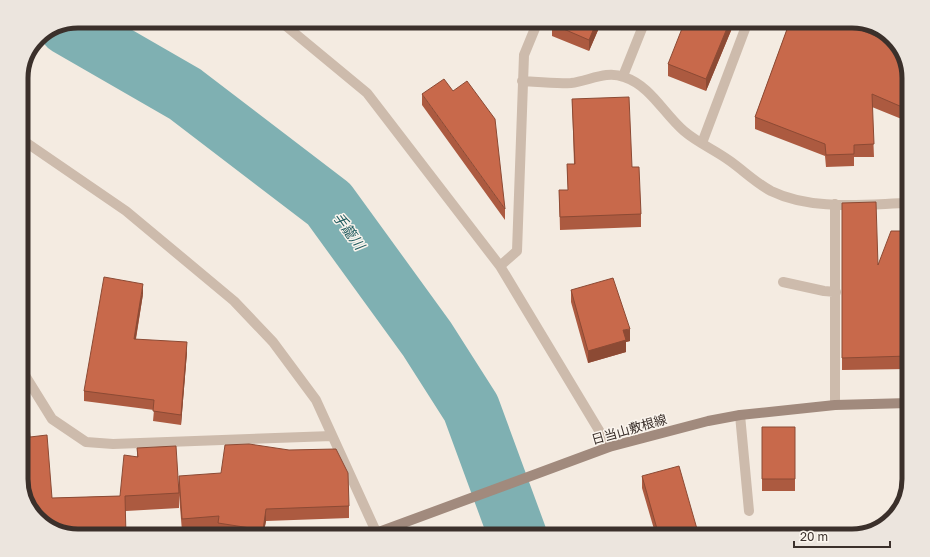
<svg xmlns="http://www.w3.org/2000/svg" width="930" height="557" font-family="'Golos Text','Noto Sans JP',sans-serif">
  <style>
    .lines { fill: none; stroke-linecap: round; stroke-linejoin: round }
    .river { stroke: #7fb0b2; stroke-width: 58 }
    .street { stroke: #cdbbac; stroke-width: 10 }
    .secondary { stroke: #a18a7d; stroke-width: 10 }
    .wall { fill: #ac5a40 }
    .shaded-wall { fill: #8c4a34 }
    .building { fill: #c8694b; stroke: #8c4a34 }
    .labels { text-anchor: middle; stroke-width: 3; stroke-linejoin: round; paint-order: stroke }
    .street-label { font-size: 13px; fill: #3b302b; stroke: #fbf5ee }
    .water-label { font-size: 14px; font-style: italic; fill: #1f5a5e; stroke: #fbf5ee }
    .rim { fill: none; stroke: #3b302b; stroke-width: 5 }
  </style>
  <rect width="100%" height="100%" fill="#f4ebe1"/>
  <g class="lines">
    <path class="river" d="M 67,26 L 185,94 L 329,204 L 427,339 L 471,408 L 518,536"/>
    <path class="street" d="M 280,21 L 367,93 L 500,266 L 609,447
      M 623,76 L 645,21
      M 522,81 C 538,82 555,84 571,83 C 589,81 606,70 624,77 C 651,86 663,113 684,131 C 698,143 715,150 730,161 C 744,171 756,183 771,191 C 812,211 865,204 909,203
      M 21,139 L 126,211 L 234,301 L 273,342 L 316,400 L 378,536
      M 702,143 L 748,21
      M 500,266 L 517,251 L 524,55 L 538,21
      M 783,282 L 824,291 L 836,292
      M 21,369 L 52,419 L 86,442 L 113,444 L 332,436
      M 835,405 L 835,204
      M 740,415 L 749,511"/>
    <path class="secondary" d="M 34,47 L 44,35
      M 368,536 L 609,447 L 708,421 L 740,415 L 835,405 L 909,403"/>
  </g>
  <path class="wall" d="M 553,21 L 602,21 L 589,51 L 552,36 L 552,24 Z
    M 735,21 L 706,91 L 668,76 L 668,64 Z
    M 790,21 L 843,21 L 843,22 L 909,75 L 909,122 L 872,107 L 874,157 L 854,157 L 854,166 L 826,167 L 825,156 L 755,129 L 755,117 Z
    M 422,94 L 505,209 L 505,220 L 422,105 Z
    M 572,99 L 632,167 L 641,214 L 641,227 L 560,230 L 559,190 L 568,190 L 567,164 L 574,164 Z
    M 842,203 L 878,265 L 909,231 L 909,369 L 842,370 Z
    M 571,290 L 630,341 L 626,342 L 626,352 L 588,363 L 571,302 Z
    M 143,294 L 136,339 L 187,352 L 181,425 L 153,421 L 154,410 L 84,401 L 84,391 Z
    M 762,427 L 795,427 L 795,491 L 762,491 Z
    M 30,437 L 52,498 L 120,496 L 137,456 L 137,448 L 179,485 L 179,476 L 349,506 L 349,518 L 266,521 L 263,536 L 222,536 L 218,535 L 218,528 L 182,531 L 179,495 L 179,508 L 126,511 L 49,528 Z
    M 642,476 L 699,536 L 656,536 L 642,488 Z"/>
  <path class="shaded-wall" d="M 597,21 L 602,21 L 589,51 L 589,40 Z
    M 730,21 L 735,21 L 706,91 L 706,79 Z
    M 143,284 L 143,294 L 134,349 L 134,339 Z
    M 630,329 L 630,341 L 626,342 L 626,352 L 588,363 L 588,351 L 623,330 Z
    M 187,342 L 187,352 L 181,425 L 181,415 Z
    M 266,509 L 266,521 L 263,536 L 263,530 Z"/>
  <path class="building" d="M 553,21 L 597,21 L 589,40 L 552,24 Z
    M 685,21 L 730,21 L 706,79 L 668,64 Z
    M 790,21 L 840,21 L 897,45 L 901,49 L 909,75 L 909,110 L 872,94 L 874,144 L 854,145 L 854,154 L 826,155 L 825,144 L 755,117 Z
    M 444,79 L 453,91 L 467,81 L 495,119 L 505,209 L 422,94 Z
    M 629,97 L 632,167 L 639,167 L 641,214 L 560,217 L 559,190 L 568,190 L 567,164 L 575,164 L 572,99 Z
    M 876,202 L 878,265 L 891,231 L 909,231 L 909,356 L 842,358 L 842,203 Z
    M 104,277 L 143,284 L 134,339 L 187,342 L 181,415 L 153,411 L 154,400 L 84,391 Z
    M 613,278 L 630,329 L 623,330 L 626,340 L 588,351 L 571,290 Z
    M 21,396 L 26,396 L 30,437 L 47,435 L 52,498 L 120,496 L 124,455 L 138,457 L 137,448 L 176,446 L 179,493 L 125,496 L 126,536 L 78,536 L 49,528 L 29,508 L 21,482 Z
    M 762,427 L 795,427 L 795,479 L 762,479 Z
    M 249,444 L 289,450 L 336,449 L 348,473 L 349,506 L 266,509 L 263,530 L 218,523 L 219,516 L 182,519 L 179,476 L 221,473 L 225,445 Z
    M 679,466 L 699,536 L 659,536 L 642,476 Z
    M 815,528 L 864,529 L 864,533 L 852,536 L 815,536 Z"/>
  <g class="labels">
    <g class="street-label">
      <text transform="translate(629 429) rotate(-16)" y="5">日当山敷根線</text>
    </g>
    <g class="water-label">
      <text transform="translate(349 231) rotate(54)" y="5">手籠川</text>
    </g>
  </g>
  <path d="M0 0H930V557H0ZM78 28H852A50 50 0 0 1 902 78V479A50 50 0 0 1 852 529H78A50 50 0 0 1 28 479V78A50 50 0 0 1 78 28Z" fill="#ece5de" fill-rule="evenodd"/>
  <path class="rim" d="M78 28H852A50 50 0 0 1 902 78V479A50 50 0 0 1 852 529H78A50 50 0 0 1 28 479V78A50 50 0 0 1 78 28Z"/>
  <path d="M794 541v6h96v-6" fill="none" stroke="#3b302b" stroke-width="2"/>
  <text x="800" y="541" font-size="12" fill="#3b302b" stroke="#fbf5ee" stroke-width="3" paint-order="stroke">20 m</text>
</svg>
